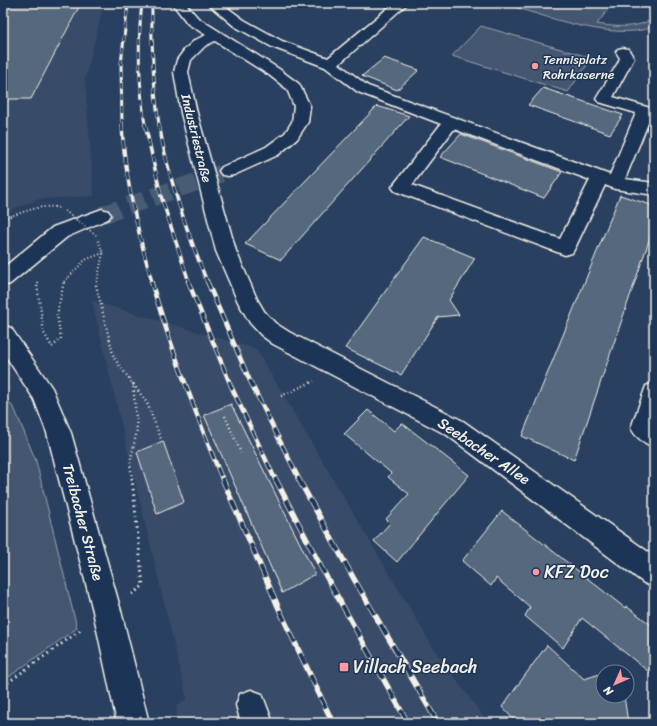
<svg xmlns="http://www.w3.org/2000/svg" width="657" height="726" font-family="Sriracha,sans-serif">
  <style>
    .built { fill: #374c69 }
    .green { fill: #445771; stroke: #9ca4ac }
    .building { fill: #56677d; stroke: #f4f1e8 }
    .lines { fill: none; stroke-linecap: round; stroke-linejoin: round }
    .minor-tunnel { stroke: #485b74; stroke-width: 18; stroke-dasharray: 18 9; stroke-linecap: butt }
    .minor-casing { stroke: #f4f1e8; stroke-width: 3 }
    .path-far3 { stroke: #f4f1e8; stroke-width: 1.5; stroke-dasharray: 0.5 2; stroke-linecap: butt }
    .path-far2 { stroke: #f4f1e8; stroke-width: 2; stroke-dasharray: 1 2.5; stroke-linecap: butt }
    .path-far1 { stroke: #f4f1e8; stroke-width: 2.5; stroke-dasharray: 1 3; stroke-linecap: butt }
    .path { stroke: #f4f1e8; stroke-width: 3; stroke-dasharray: 1.5 4; stroke-linecap: butt }
    .minor { fill: #1d3557; fill-rule: evenodd }
    .rail-far3-casing { stroke: #f4f1e8; stroke-width: 3 }
    .rail-far2-casing { stroke: #f4f1e8; stroke-width: 3.5 }
    .rail-far1-casing { stroke: #f4f1e8; stroke-width: 4.5 }
    .rail-casing { stroke: #f4f1e8; stroke-width: 5.5 }
    .rail-far3 { stroke: #1d3557; stroke-width: 2; stroke-dasharray: 6; stroke-linecap: butt }
    .rail-far2 { stroke: #1d3557; stroke-width: 2.5; stroke-dasharray: 8; stroke-linecap: butt }
    .rail-far1 { stroke: #1d3557; stroke-width: 3; stroke-dasharray: 9; stroke-linecap: butt }
    .rail { stroke: #1d3557; stroke-width: 4; stroke-dasharray: 12; stroke-linecap: butt }
    .path-bridge { stroke: #f4f1e8; stroke-width: 2; stroke-dasharray: 1 2.5; stroke-linecap: butt }
    .poi-dot { fill: #ff9aa2; stroke: #1d3557; stroke-width: 1.5 }
    .labels { text-anchor: middle; stroke-width: 3; stroke-linejoin: round; paint-order: stroke }
    .far-poi-label { font-size: 13px; fill: #f4f1e8; stroke: #1d3557; text-anchor: start }
    .far-street-label { font-size: 13px; fill: #f4f1e8; stroke: #1d3557 }
    .street-label { font-size: 15px; fill: #f4f1e8; stroke: #1d3557 }
    .near-poi-label { font-size: 18px; fill: #f4f1e8; stroke: #1d3557; text-anchor: start }
  </style>
  <rect width="100%" height="100%" fill="#2a4060"/>
  <filter id="ink" filterUnits="userSpaceOnUse"><feTurbulence type="fractalNoise" baseFrequency=".025" numOctaves="2"/><feDisplacementMap in="SourceGraphic" scale="8" xChannelSelector="R" yChannelSelector="G"/><feConvolveMatrix kernelMatrix="1 2 1 2 8 2 1 2 1" color-interpolation-filters="sRGB"/></filter>
  <g filter="url(#ink)">
    <path class="built" d="M 3,3 L 104,3 L 85,79 L 94,196 L 39,199 L 3,213 Z
      M 92,301 L 256,349 L 434,649 L 488,723 L 177,723 L 177,705 L 187,699 Z"/>
    <path class="green" d="M 501,3 L 613,3 L 597,24 C 615,27 638,29 654,18 L 654,27 C 611,42 543,15 501,3 Z
      M 481,26 L 592,58 L 568,92 L 452,56 Z
      M 3,394 L 15,410 L 36,461 L 77,628 L 3,681 Z"/>
    <path class="building" d="M 3,3 L 81,3 L 31,99 L 3,99 Z
      M 384,58 L 419,70 L 397,90 L 362,76 Z
      M 543,88 L 582,101 L 623,115 L 610,134 L 528,105 Z
      M 377,106 L 409,116 L 281,260 L 245,244 Z
      M 461,134 L 562,172 L 544,198 L 440,157 Z
      M 620,195 L 654,206 L 654,226 L 574,460 L 522,436 Z
      M 424,237 L 475,258 L 449,300 L 459,315 L 438,317 L 401,375 L 345,348 Z
      M 231,404 L 315,574 L 282,593 L 204,415 Z
      M 368,410 L 394,431 L 402,423 L 469,475 L 397,562 L 374,541 L 390,523 L 386,519 L 409,494 L 388,477 L 391,473 L 344,434 Z
      M 163,441 L 184,502 L 157,514 L 137,452 Z
      M 502,511 L 625,608 L 626,606 L 654,627 L 654,676 L 582,618 L 563,648 L 525,616 L 530,607 L 496,578 L 491,586 L 462,561 Z
      M 547,645 L 584,679 L 603,673 L 603,696 L 624,696 L 628,723 L 517,723 L 502,707 Z"/>
    <g class="lines">
      <path class="minor-tunnel" d="M 102,215 L 228,171"/>
      <g class="minor-casing">
        <path id="minor" d="M 172,3 L 185,3 L 198,18 L 279,69 L 299,84 L 310,106 L 308,122 L 297,139 L 278,155 L 234,175 L 228,176 L 222,175 L 219,171 L 222,167 L 266,147 L 285,133 L 292,122 L 294,106 L 287,89 L 269,75 L 215,41 L 205,46 L 191,60 L 188,72 L 197,113 L 236,251 L 257,299 L 264,311 L 275,323 L 289,332 L 463,421 L 654,556 L 654,587 L 644,583 L 447,435 L 273,344 L 261,335 L 250,323 L 238,302 L 216,251 L 181,113 L 174,72 L 177,60 L 185,49 L 195,40 L 206,35 L 188,24 Z
          M 207,3 L 221,3 L 244,20 L 282,41 L 328,58 L 394,3 L 408,3 L 339,64 L 368,86 L 610,175 L 636,113 L 599,102 L 596,99 L 618,63 L 620,58 L 616,52 L 618,49 L 623,48 L 628,49 L 634,58 L 613,97 L 650,108 L 653,111 L 625,179 L 654,183 L 654,195 L 615,189 L 605,185 L 575,248 L 572,253 L 565,255 L 395,191 L 392,187 L 395,183 L 441,124 L 358,92 L 325,67 L 272,47 L 234,26 ZM 454,129 L 590,180 L 560,239 L 412,185 Z
          M 102,209 L 108,211 L 111,215 L 108,219 L 67,237 L 10,284 L 3,286 L 3,268 L 53,227 Z
          M 3,325 L 11,328 L 52,388 L 71,433 L 121,611 L 149,723 L 117,723 L 93,611 L 47,433 L 34,399 L 3,352 Z
          M 654,383 L 654,447 C 644,443 636,438 631,428 L 646,386 Z
          M 251,690 L 262,694 L 273,723 L 241,723 L 236,705 L 240,694 Z"/>
      </g>
      <path class="path-far3" d="M 580,75 L 591,78"/>
      <path class="path-far2" d="M 3,218 C 22,214 39,203 59,208
        M 64,282 L 85,260 L 103,253
        M 97,282 L 103,253 L 98,240"/>
      <path class="path-far1" d="M 97,281 L 96,285 L 114,358 L 147,403 L 161,439
        M 38,282 L 37,285 L 44,333 L 52,347 L 61,339 L 57,315 L 64,281
        M 281,396 L 314,381
        M 225,416 L 241,453
        M 132,479 L 130,463 L 137,430 L 133,383"/>
      <path class="path" d="M 132,478 L 143,586 L 132,594
        M 3,686 L 82,629"/>
      <use href="#minor" class="minor"/>
      <g class="rail-far3-casing">
        <path id="rail-far3" d="M 142,3 C 137,44 139,84 145,125
          M 152,3 C 151,45 153,84 159,125
          M 122,125 L 121,64 L 128,3"/>
      </g>
      <g class="rail-far2-casing">
        <path id="rail-far2" d="M 122,124 C 124,175 138,233 152,282
          M 145,124 L 161,196 L 189,282
          M 159,124 C 168,178 187,231 207,282"/>
      </g>
      <g class="rail-far1-casing">
        <path id="rail-far1" d="M 151,281 C 171,348 196,414 222,479
          M 188,281 L 231,386 L 275,479
          M 207,281 L 250,381 L 299,479"/>
      </g>
      <g class="rail-casing">
        <path id="rail" d="M 222,478 L 280,611 L 333,723
          M 275,478 L 322,569 L 408,723
          M 298,478 L 354,579 L 438,723"/>
      </g>
      <use href="#rail-far3" class="rail-far3"/>
      <use href="#rail-far2" class="rail-far2"/>
      <use href="#rail-far1" class="rail-far1"/>
      <use href="#rail" class="rail"/>
      <path class="path-bridge" d="M 65,211 L 96,235"/>
    </g>
  </g>
  <g class="poi-dot">
    <circle cx="535" cy="66" r="4"/>
    <circle cx="536" cy="572" r="4"/>
    <rect x="339" y="662" width="10" height="10" rx="2"/>
  </g>
  <g class="labels">
    <g class="far-poi-label">
      <text x="543" y="64">Tennisplatz<tspan x="543" dy="15">Rohrkaserne</tspan></text>
    </g>
    <g class="far-street-label">
      <text transform="translate(197 138) rotate(76)" y="5">Industriestraße</text>
    </g>
    <g class="street-label">
      <text transform="translate(484 451) rotate(34)" y="5">Seebacher Allee</text>
      <text transform="translate(83 522) rotate(75)" y="5">Treibacher Straße</text>
    </g>
    <g class="near-poi-label">
      <text x="544" y="578">KFZ Doc</text>
      <text x="353" y="673">Villach Seebach</text>
    </g>
  </g>
  <rect width="657" height="726" fill="none" stroke="#1d3557" stroke-width="16"/>
  <rect x="8" y="8" width="641" height="710" fill="none" stroke="#f4f1e8" stroke-width="1.5" filter="url(#ink)"/>
  <g transform="translate(615 684) rotate(225)"><circle r="19" fill="#1d3557" stroke="#738091"/>
  <path d="M0-3L7 15L0 10L-7 15Z" fill="#ff9aa2"/>
  <text y="-6" font-size="11" font-weight="bold" text-anchor="middle" fill="#f4f1e8">N</text>
  </g>
</svg>
